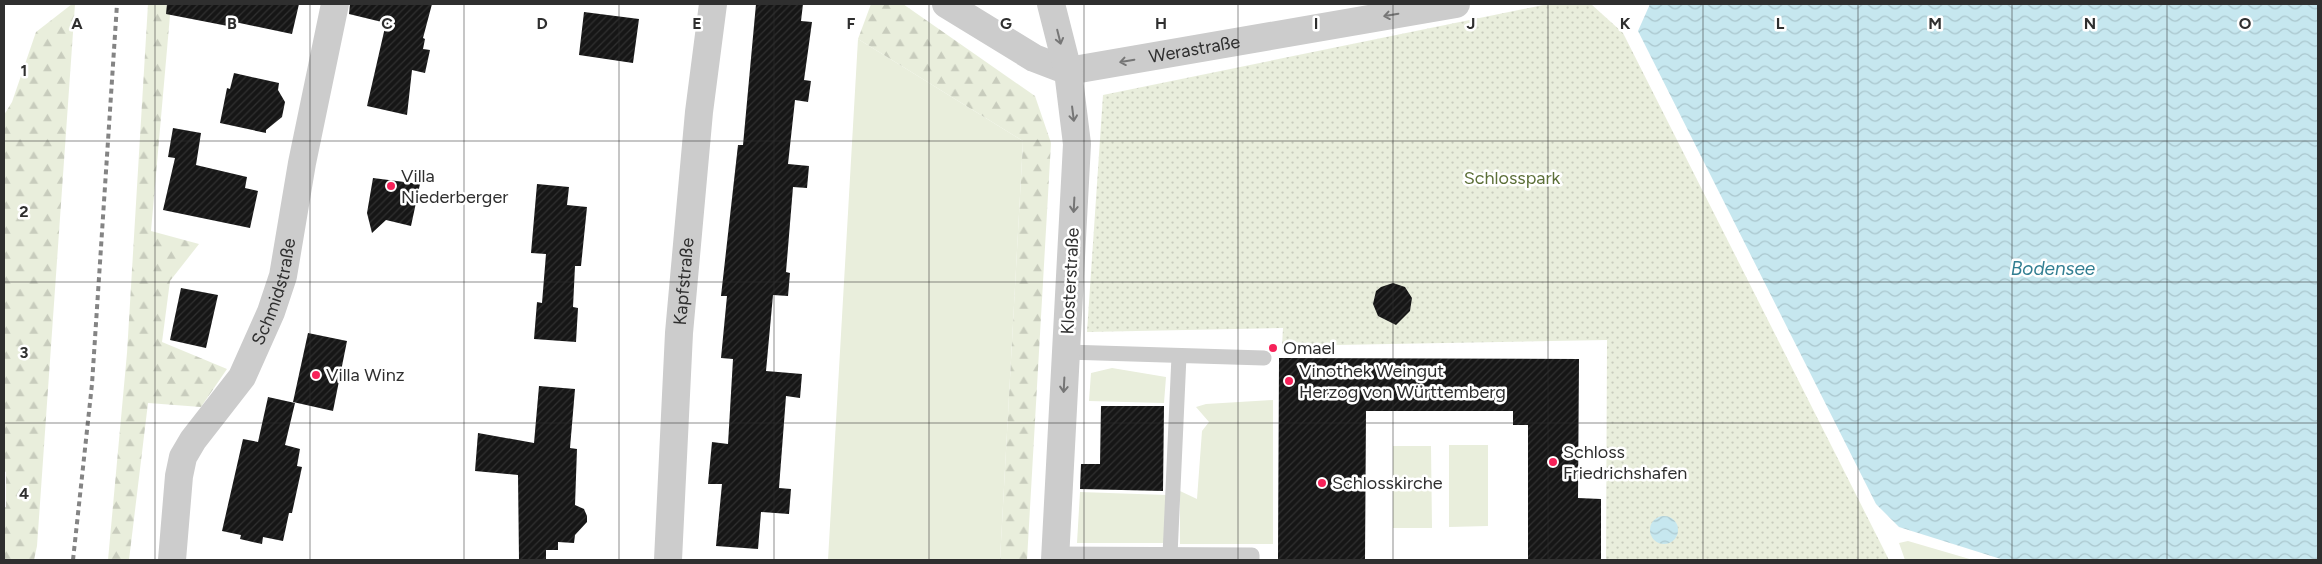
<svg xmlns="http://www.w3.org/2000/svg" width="2322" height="564" font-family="Figtree,sans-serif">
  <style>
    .grass { fill: #e9eedc }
    .forest { fill: url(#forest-firs) }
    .park { fill: url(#park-dots) }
    .water { fill: url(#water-waves) }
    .building { fill: url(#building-hatch) }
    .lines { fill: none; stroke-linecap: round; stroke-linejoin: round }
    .service { stroke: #ccc; stroke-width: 15 }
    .minor { stroke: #ccc; stroke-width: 28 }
    .rail { stroke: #848484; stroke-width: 4; stroke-dasharray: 5 4; stroke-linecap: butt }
    .oneway { stroke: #767676 }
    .grid { fill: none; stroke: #2f2f2f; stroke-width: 1; stroke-opacity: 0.55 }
    .poi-dot { fill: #f62259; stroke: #fff; stroke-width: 2 }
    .labels { text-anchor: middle; stroke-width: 5; stroke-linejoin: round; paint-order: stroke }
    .street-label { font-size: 18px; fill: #2f2f2f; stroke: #fff }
    .poi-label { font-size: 18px; fill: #2f2f2f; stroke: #fff; text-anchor: start }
    .park-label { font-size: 18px; fill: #5c6f38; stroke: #fff }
    .water-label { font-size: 19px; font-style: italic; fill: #337f92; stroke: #fff }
    .grid-label { font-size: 16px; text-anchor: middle; font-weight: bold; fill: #2f2f2f; stroke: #fff; stroke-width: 5; stroke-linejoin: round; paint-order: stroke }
  </style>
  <defs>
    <pattern id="forest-firs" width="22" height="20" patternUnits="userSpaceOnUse" patternTransform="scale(1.25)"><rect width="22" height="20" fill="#e9eedc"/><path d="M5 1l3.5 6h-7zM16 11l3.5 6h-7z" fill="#c8ccbd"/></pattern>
    <pattern id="park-dots" width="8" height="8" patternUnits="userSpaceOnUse" patternTransform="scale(1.25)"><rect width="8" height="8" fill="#e9eedc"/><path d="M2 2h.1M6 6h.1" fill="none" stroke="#c8ccbd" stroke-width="1.8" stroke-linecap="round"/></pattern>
    <pattern id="water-waves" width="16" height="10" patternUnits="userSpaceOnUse" patternTransform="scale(1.25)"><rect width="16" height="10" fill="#c6e7ef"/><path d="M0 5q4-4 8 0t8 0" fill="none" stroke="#aac6cd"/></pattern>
    <pattern id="building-hatch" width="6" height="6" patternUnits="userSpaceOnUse" patternTransform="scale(1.25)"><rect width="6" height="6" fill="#161616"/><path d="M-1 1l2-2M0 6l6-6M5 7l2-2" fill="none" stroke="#303030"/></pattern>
  </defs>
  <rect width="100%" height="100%" fill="#fff"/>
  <path class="grass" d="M 858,39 L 1023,141 L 1000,560 L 828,560 Z
    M 1112,368 L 1166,377 L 1164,403 L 1089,401 L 1091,373 Z
    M 1273,400 L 1273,544 L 1180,544 L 1180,491 L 1197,499 L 1202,431 L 1209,422 L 1196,407 L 1206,404 Z
    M 1449,445 L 1488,445 L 1488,526 L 1449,527 Z
    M 1393,446 L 1431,446 L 1432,528 L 1393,528 Z
    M 1080,492 L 1167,495 L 1164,543 L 1077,543 Z
    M 1908,541 L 1973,560 L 1905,560 L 1899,543 Z"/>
  <path class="forest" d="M 72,4 L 75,4 L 37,546 L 34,560 L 4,560 L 4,508 L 6,507 L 6,472 L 4,471 L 4,115 L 12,102 L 36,32 Z
    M 148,4 L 171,4 L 151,231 L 199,244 L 170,281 L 162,342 L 227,369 L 201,407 L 148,403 L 129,560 L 108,560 L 127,353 Z
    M 871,4 L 903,4 L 1035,96 L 1051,143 L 1027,560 L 1000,560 L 1023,141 L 858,39 Z"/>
  <path class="park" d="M 1548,4 L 1591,4 L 1623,33 L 1889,560 L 1606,560 L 1607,340 L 1282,346 L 1283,328 L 1087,332 L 1103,95 Z"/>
  <path class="water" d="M 1650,4 L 2318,4 L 2318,560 L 2004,560 L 1899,527 L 1876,504 L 1638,31 Z
    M1650 530a14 14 0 1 1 28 0a14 14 0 1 1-28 0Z"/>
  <path class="building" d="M 167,4 L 299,4 L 292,34 L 235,22 L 233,27 L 166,14 Z
    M 350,4 L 432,4 L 423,38 L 425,39 L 423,49 L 430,50 L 425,73 L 412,70 L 407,115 L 367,106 L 386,23 L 349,14 Z
    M 756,4 L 803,4 L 801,21 L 812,22 L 804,80 L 811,81 L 808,102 L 795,100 L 788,164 L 809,166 L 807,188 L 793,187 L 786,272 L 790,273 L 788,296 L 773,295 L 766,371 L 802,374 L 800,398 L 786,396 L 779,488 L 791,489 L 789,514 L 761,512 L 758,549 L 716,546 L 722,484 L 708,484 L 712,442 L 728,444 L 733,359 L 721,358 L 727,296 L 721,296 L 738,145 L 743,145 Z
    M 584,12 L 639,19 L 633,63 L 579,55 Z
    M 234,73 L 279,83 L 278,90 L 285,102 L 282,117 L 266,130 L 266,133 L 220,123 L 227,88 L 230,89 Z
    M 173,128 L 201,133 L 196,165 L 247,177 L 245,188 L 258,191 L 250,228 L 163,210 L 175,158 L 168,157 Z
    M 373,178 L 420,184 L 411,226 L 386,220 L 372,233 L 367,213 Z
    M 537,184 L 569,187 L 567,205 L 587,207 L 581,266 L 575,266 L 573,307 L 578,308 L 576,342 L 534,339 L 537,302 L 542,303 L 546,254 L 531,253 Z
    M 1393,283 L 1405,287 L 1412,298 L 1410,311 L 1396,325 L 1378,316 L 1373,304 L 1376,291 L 1381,287 Z
    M 181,288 L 218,295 L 206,348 L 170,340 Z
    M 308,333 L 347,341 L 333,411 L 293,402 Z
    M 1279,358 L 1579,359 L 1578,498 L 1601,499 L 1601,560 L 1528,560 L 1528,425 L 1513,425 L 1513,411 L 1366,411 L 1365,560 L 1278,560 Z
    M 539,386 L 575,389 L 570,448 L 577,449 L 575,505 L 584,509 L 587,516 L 587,522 L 575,535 L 574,543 L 558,542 L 558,550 L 546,550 L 546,560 L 519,560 L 518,475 L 475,471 L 478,433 L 534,443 Z
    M 268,397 L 295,403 L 285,445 L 300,449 L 297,466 L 302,467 L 292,513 L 289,513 L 283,541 L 263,537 L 262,544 L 240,539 L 241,535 L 222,531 L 243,439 L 258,442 Z
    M 1101,406 L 1164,406 L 1163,491 L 1080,489 L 1081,464 L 1100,464 Z"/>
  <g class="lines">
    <path class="service" d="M 1066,352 L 1264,358
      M 1056,554 L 1252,555 L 1252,560
      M 1170,555 L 1179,356"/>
    <g class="minor">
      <path id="s1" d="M 946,4 L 1034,58 L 1068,71 L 1456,4"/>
      <path d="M 1051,4 L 1068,71 L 1077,144 L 1055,560"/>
      <path id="s2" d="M 172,560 L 179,476 L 183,457 L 193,440 L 242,377 L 271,312 L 283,276 L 302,163 L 335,4"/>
      <path id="s3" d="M 668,560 L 679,333 L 699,112 L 713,4"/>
    </g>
    <path class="rail" d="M 73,560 L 92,384 L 117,4"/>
  </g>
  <defs><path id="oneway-shaft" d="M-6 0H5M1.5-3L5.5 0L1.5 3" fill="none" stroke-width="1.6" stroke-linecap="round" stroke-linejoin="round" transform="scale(1.25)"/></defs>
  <g class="oneway">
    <use href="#oneway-shaft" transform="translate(1391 15) rotate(170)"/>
    <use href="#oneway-shaft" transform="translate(1059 37) rotate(76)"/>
    <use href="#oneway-shaft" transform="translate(1127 61) rotate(170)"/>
    <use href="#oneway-shaft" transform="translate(1073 114) rotate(83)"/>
    <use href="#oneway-shaft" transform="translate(1074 205) rotate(93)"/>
    <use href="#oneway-shaft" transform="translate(1064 385) rotate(93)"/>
  </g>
  <path class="grid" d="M 155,4 L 155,560M 310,4 L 310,560M 464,4 L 464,560M 619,4 L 619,560M 774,4 L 774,560M 929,4 L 929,560M 1084,4 L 1084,560M 1238,4 L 1238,560M 1393,4 L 1393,560M 1548,4 L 1548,560M 1703,4 L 1703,560M 1858,4 L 1858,560M 2012,4 L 2012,560M 2167,4 L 2167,560M 4,141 L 2318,141M 4,282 L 2318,282M 4,423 L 2318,423"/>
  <g class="poi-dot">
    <circle cx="391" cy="186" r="5"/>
    <circle cx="1273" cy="348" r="5"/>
    <circle cx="316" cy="375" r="5"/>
    <circle cx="1289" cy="381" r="5"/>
    <circle cx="1553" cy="462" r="5"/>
    <circle cx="1322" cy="483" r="5"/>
  </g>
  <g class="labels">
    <g class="street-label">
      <text dy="6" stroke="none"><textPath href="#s1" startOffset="268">Werastraße</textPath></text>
      <text dy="6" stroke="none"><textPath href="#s3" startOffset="279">Kapfstraße</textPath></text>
      <text transform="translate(1070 281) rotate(-87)" y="6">Klosterstraße</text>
      <text dy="6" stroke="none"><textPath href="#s2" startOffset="295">Schmidstraße</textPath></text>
    </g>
    <g class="poi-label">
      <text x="401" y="182">Villa<tspan x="401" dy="21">Niederberger</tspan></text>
      <text x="1283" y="354">Omael</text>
      <text x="1299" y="377">Vinothek Weingut<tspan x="1299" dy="21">Herzog von Württemberg</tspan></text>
      <text x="326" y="381">Villa Winz</text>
      <text x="1563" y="458">Schloss<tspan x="1563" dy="21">Friedrichshafen</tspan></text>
      <text x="1332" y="489">Schlosskirche</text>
    </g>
    <g class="park-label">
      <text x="1512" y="184">Schlosspark</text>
    </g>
    <g class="water-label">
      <text x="2053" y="275">Bodensee</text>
    </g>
  </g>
  <g class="grid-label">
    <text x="77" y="29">A</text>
    <text x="232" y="29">B</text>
    <text x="387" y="29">C</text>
    <text x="542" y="29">D</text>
    <text x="697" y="29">E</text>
    <text x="851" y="29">F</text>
    <text x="1006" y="29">G</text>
    <text x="1161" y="29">H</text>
    <text x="1316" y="29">I</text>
    <text x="1471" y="29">J</text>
    <text x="1625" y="29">K</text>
    <text x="1780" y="29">L</text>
    <text x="1935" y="29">M</text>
    <text x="2090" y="29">N</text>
    <text x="2245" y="29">O</text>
    <text x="24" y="76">1</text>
    <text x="24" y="217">2</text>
    <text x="24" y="358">3</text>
    <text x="24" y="499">4</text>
  </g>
  <rect width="2322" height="564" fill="none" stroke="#2f2f2f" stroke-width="10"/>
</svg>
